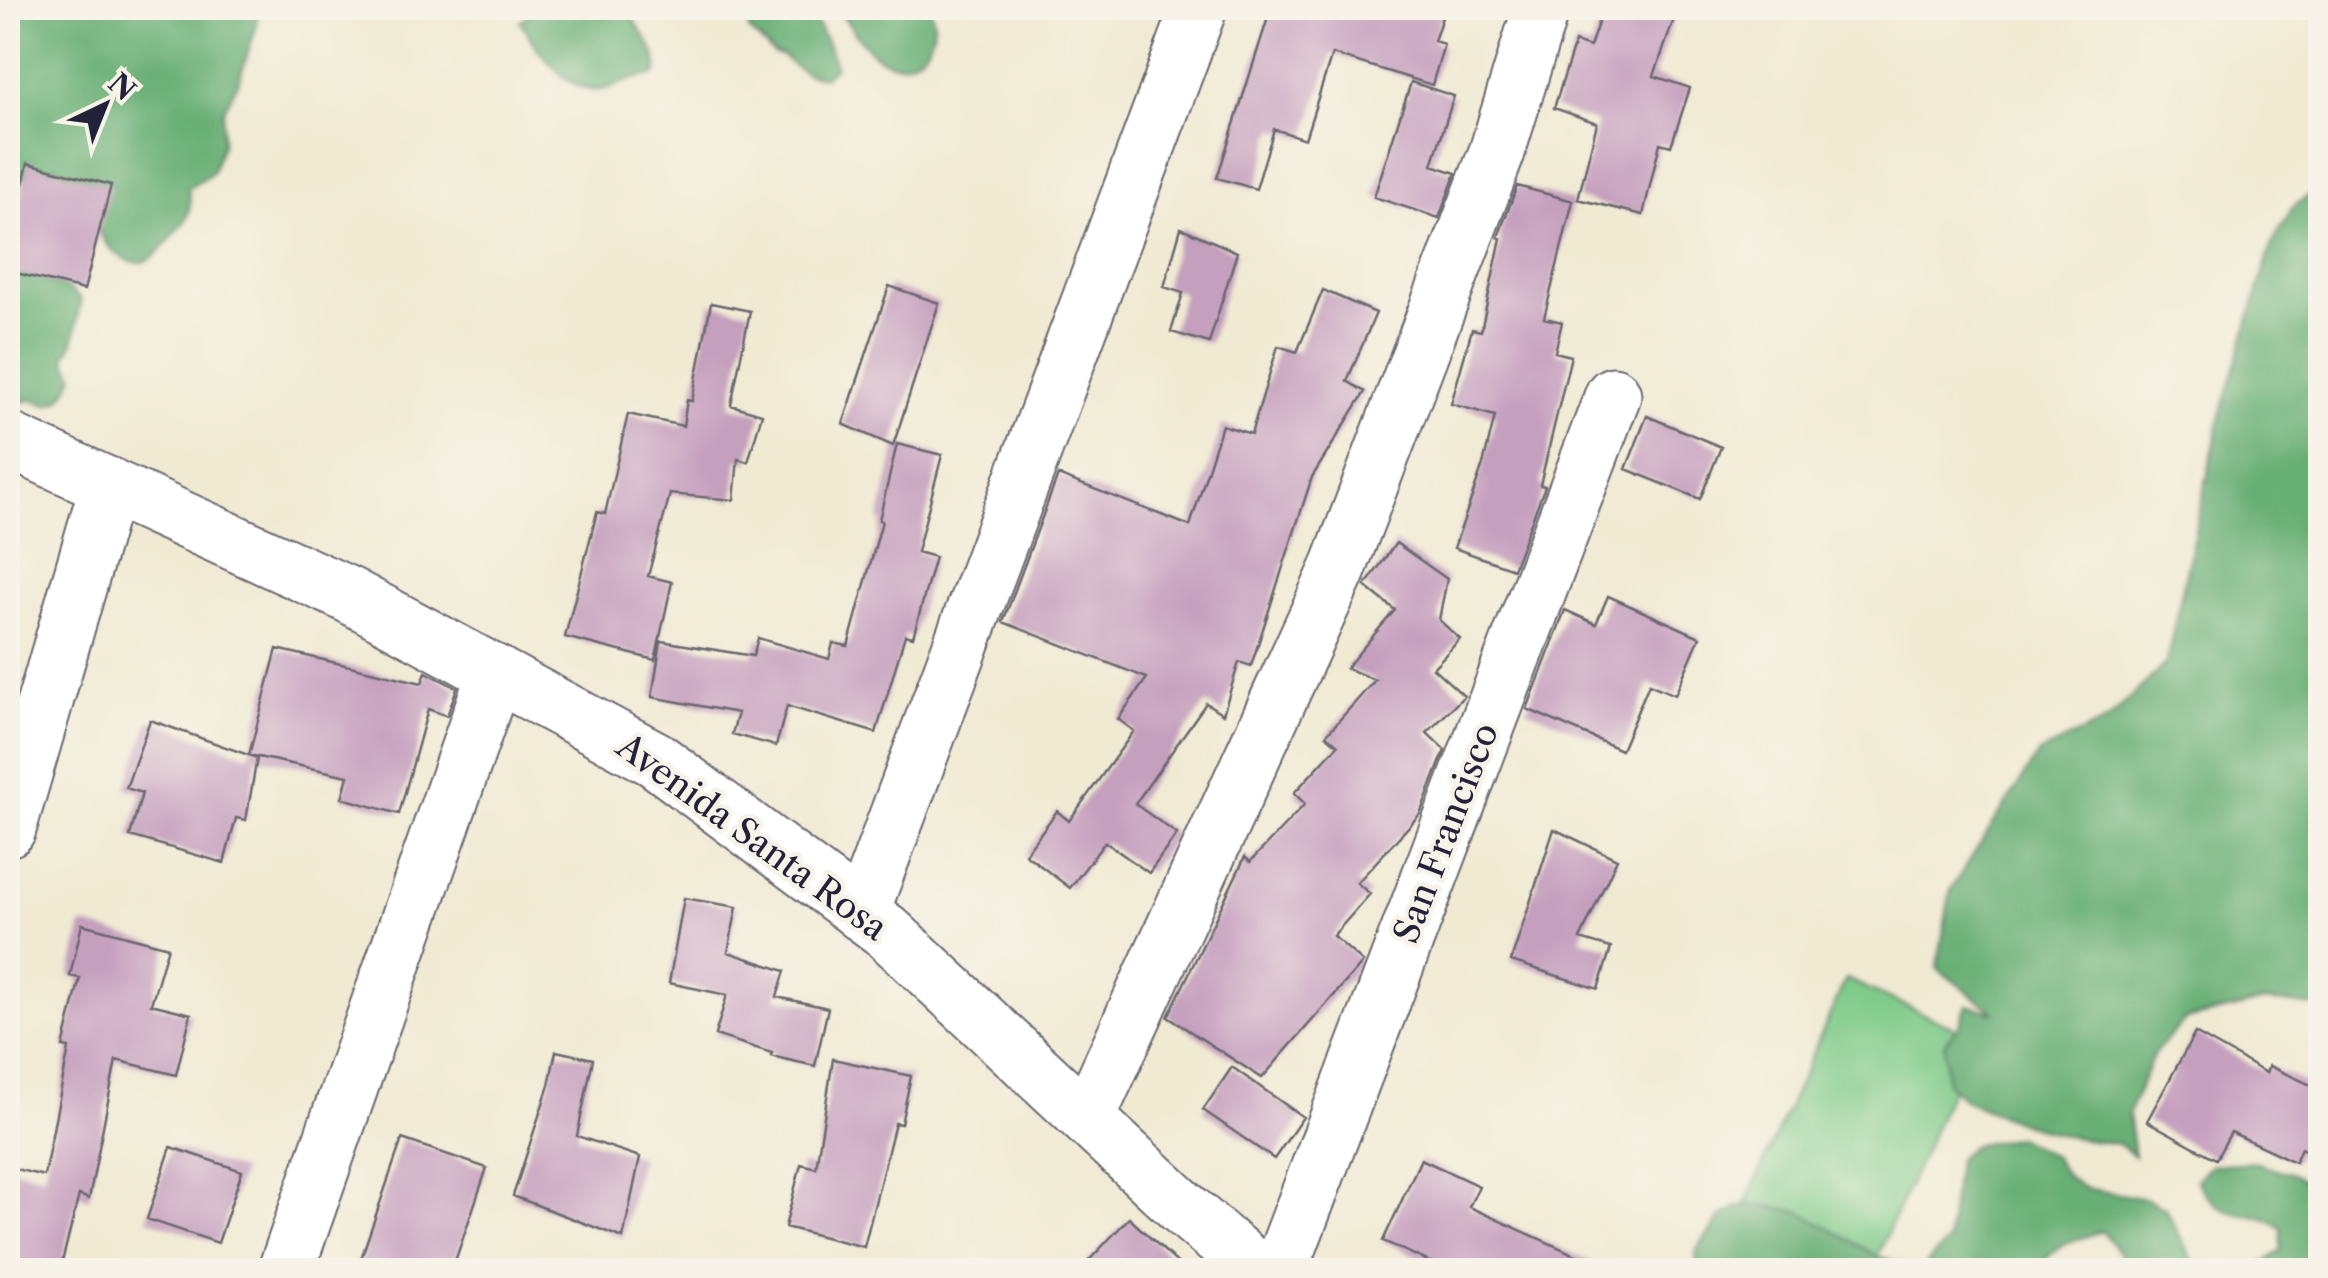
<svg xmlns="http://www.w3.org/2000/svg" width="2328" height="1278" font-family="'Libre Caslon Text',serif">
  <style>
    .green { fill: #7fcb89; stroke: #507662; stroke-width: 2.5 }
    .forest { fill: #67af75; stroke: #446858; stroke-width: 2.5 }
    .building { fill: #c59fbe }
    .lines { fill: none; stroke-linecap: round; stroke-linejoin: round }
    .minor-casing { stroke: #6a6870; stroke-width: 59 }
    .major-casing { stroke: #6a6870; stroke-width: 59 }
    .minor { stroke: #fff; stroke-width: 55 }
    .major { stroke: #fff; stroke-width: 55 }
    .labels { text-anchor: middle; stroke-width: 9; stroke-linejoin: round; paint-order: stroke }
    .street-label { font-size: 35px; fill: #22223b; stroke: #f7f3e8 }
  </style>
  <rect width="100%" height="100%" fill="#f7f3e8"/>
  <filter id="ink" filterUnits="userSpaceOnUse"><feTurbulence type="fractalNoise" baseFrequency=".01" numOctaves="2"/><feDisplacementMap in="SourceGraphic" scale="20" xChannelSelector="R" yChannelSelector="G"/><feConvolveMatrix kernelMatrix="1 2 1 2 8 2 1 2 1" color-interpolation-filters="sRGB"/></filter>
  <filter id="wash" filterUnits="userSpaceOnUse"><feTurbulence type="fractalNoise" baseFrequency=".0048" numOctaves="4" result="noise"/><feDisplacementMap in="SourceGraphic" scale="40" xChannelSelector="R" yChannelSelector="G"/><feGaussianBlur stdDeviation="2.25" result="paint"/><feColorMatrix in="noise" values="0 0 0 0 0 0 0 0 0 0 0 0 0 0 0 0 0 1.4 0 .05"/><feComposite in="paint" operator="in"/></filter>
  <g filter="url(#wash)">
    <rect width="100%" height="100%" fill="#f0ead3"/>
    <path class="green" d="M 1846,979 L 1975,1037 L 1871,1270 L 1727,1244 Z"/>
    <path class="forest" d="M 8,8 L 257,8 L 257,25 L 238,83 L 223,111 L 222,145 L 212,173 L 188,189 C 193,205 189,219 177,231 C 170,239 160,253 150,259 C 130,270 108,250 100,233 C 96,223 95,213 91,203 C 85,190 71,178 60,168 C 43,168 32,171 18,181 L 13,200 L 24,214 L 40,278 C 59,287 65,283 81,300 C 75,321 79,338 65,357 L 74,375 C 69,388 63,403 48,404 C 42,404 37,400 32,400 C 24,400 16,405 8,406 Z
      M 535,8 L 627,8 C 636,30 659,46 657,72 L 653,76 C 634,75 618,87 600,90 C 568,95 533,45 520,21 L 535,10 Z
      M 744,8 L 821,8 L 814,14 C 819,32 831,47 835,67 L 824,77 L 808,74 L 794,66 L 783,56 L 774,54 L 750,31 Z
      M 833,8 L 930,8 C 931,9 934,21 934,23 C 935,47 912,71 888,62 C 866,54 852,28 839,10 Z
      M 2320,187 L 2320,1004 L 2308,1006 L 2266,1001 L 2185,1020 L 2154,1054 L 2128,1114 L 2134,1156 L 2118,1144 L 2065,1136 L 2022,1123 L 1966,1101 L 1947,1083 L 1944,1043 L 1959,1026 L 1967,1005 L 1995,1013 L 1937,968 L 1951,889 L 2039,753 L 2108,720 L 2166,663 L 2221,414 L 2272,244 L 2292,208 Z
      M 2017,1137 L 2054,1157 L 2067,1177 L 2084,1188 L 2147,1199 L 2166,1209 L 2196,1267 L 2219,1269 L 2263,1264 L 2281,1250 L 2282,1229 C 2258,1210 2251,1220 2226,1210 C 2212,1205 2204,1192 2196,1180 L 2210,1165 L 2254,1162 L 2292,1174 L 2320,1191 L 2320,1270 L 2128,1270 L 2127,1263 L 2102,1231 L 2063,1244 L 2033,1270 L 1696,1270 L 1696,1251 L 1721,1217 L 1739,1206 L 1760,1205 L 1801,1212 L 1877,1256 L 1920,1270 L 1948,1241 L 1957,1159 L 1972,1146 Z"/>
    <g id="blocks">
      <path class="building" d="M 1271,8 L 1445,8 L 1434,41 L 1444,44 L 1432,85 L 1332,54 L 1305,139 L 1274,129 L 1256,189 L 1217,178 Z
        M 1603,8 L 1678,8 L 1654,76 L 1690,88 L 1671,146 L 1660,143 L 1643,215 L 1578,199 L 1597,123 L 1554,108 L 1575,42 L 1590,47 Z
        M 1411,82 L 1454,96 L 1432,165 L 1456,173 L 1439,218 L 1374,197 Z
        M 28,163 L 111,185 L 84,290 L 8,271 L 8,245 Z
        M 1517,186 L 1573,201 L 1544,318 L 1562,322 L 1555,352 L 1571,356 L 1540,485 L 1545,486 L 1513,569 L 1454,548 L 1483,465 L 1495,416 L 1451,404 L 1472,329 L 1481,331 L 1501,238 L 1498,237 Z
        M 1181,228 L 1237,252 L 1209,343 L 1171,332 L 1183,293 L 1164,287 Z
        M 889,286 L 939,303 L 893,446 L 843,424 Z
        M 1323,290 L 1376,313 L 1347,381 L 1365,392 L 1312,477 L 1251,666 L 1239,662 L 1223,714 L 1206,703 L 1135,804 L 1177,834 L 1149,873 L 1105,842 L 1070,888 L 1025,854 L 1057,811 L 1069,821 L 1134,731 L 1118,719 L 1147,678 L 1003,622 L 1058,475 L 1190,526 L 1222,425 L 1251,434 L 1278,346 L 1297,352 Z
        M 711,303 L 750,311 L 731,405 L 762,414 L 748,462 L 738,459 L 734,500 L 670,494 L 648,576 L 672,582 L 655,660 L 565,637 L 597,512 L 605,514 L 628,414 L 683,426 L 687,400 L 692,401 Z
        M 1647,416 L 1721,447 L 1700,499 L 1626,469 Z
        M 897,444 L 942,455 L 917,552 L 935,557 L 913,637 L 905,635 L 876,733 L 787,706 L 776,746 L 732,734 L 738,713 L 652,697 L 661,641 L 753,656 L 758,638 L 829,659 L 833,643 L 848,646 L 882,521 L 879,520 Z
        M 1396,543 L 1447,579 L 1439,620 L 1460,639 L 1433,668 L 1464,696 L 1427,733 L 1445,750 L 1420,814 L 1357,883 L 1370,894 L 1333,936 L 1363,962 L 1262,1078 L 1168,1017 L 1245,857 L 1250,862 L 1305,804 L 1294,793 L 1338,745 L 1326,735 L 1375,680 L 1346,668 L 1395,610 L 1365,586 Z
        M 1608,596 L 1700,637 L 1675,695 L 1649,684 L 1621,750 L 1527,709 L 1565,610 L 1596,624 Z
        M 277,649 L 422,683 L 426,672 L 457,688 L 447,716 L 428,709 L 399,814 L 342,798 L 348,776 L 249,755 Z
        M 150,720 L 257,758 L 246,820 L 236,818 L 224,863 L 130,836 L 142,793 L 126,788 Z
        M 1554,829 L 1617,859 L 1580,939 L 1611,948 L 1598,989 L 1511,961 Z
        M 684,898 L 737,907 L 728,952 L 785,971 L 777,997 L 828,1008 L 815,1066 L 771,1056 L 772,1053 L 715,1035 L 727,995 L 669,983 Z
        M 82,924 L 168,947 L 151,1004 L 191,1014 L 176,1075 L 116,1060 L 89,1199 L 79,1195 L 60,1270 L 8,1270 L 8,1167 L 44,1176 L 69,1048 L 63,1047 L 80,978 L 70,976 Z
        M 2195,1033 L 2266,1073 L 2269,1066 L 2320,1089 L 2320,1159 L 2301,1148 L 2295,1162 L 2231,1132 L 2216,1159 L 2147,1121 Z
        M 556,1051 L 593,1059 L 577,1136 L 640,1157 L 623,1238 L 513,1196 L 549,1085 Z
        M 833,1059 L 911,1076 L 901,1124 L 895,1123 L 864,1247 L 785,1227 L 801,1164 L 816,1168 Z
        M 1232,1067 L 1303,1117 L 1274,1159 L 1203,1110 Z
        M 402,1139 L 487,1168 L 452,1270 L 357,1270 Z
        M 171,1147 L 242,1171 L 218,1243 L 147,1219 Z
        M 1421,1159 L 1479,1186 L 1469,1207 L 1609,1270 L 1447,1270 L 1383,1241 Z
        M 1129,1218 L 1185,1270 L 1080,1270 Z"/>
    </g>
  </g>
  <g filter="url(#ink)">
    <use href="#blocks" fill-opacity="0" stroke="#6a6870" stroke-width="2.5"/>
    <g class="lines">
      <g class="minor-casing">
        <path id="minor" d="M 8,829 L 108,485
          M 861,913 L 1199,8
          M 1087,1118 L 1337,572 L 1497,152 L 1541,8
          M 286,1270 L 495,673
          M 1280,1270 L 1613,395"/>
      </g>
      <g class="major-casing">
        <path id="major" d="M 8,440 L 347,594 L 655,759 L 886,931 L 1183,1208 L 1256,1270"/>
      </g>
      <use href="#minor" class="minor"/>
      <use href="#major" class="major"/>
    </g>
  </g>
  <g class="labels">
    <g class="street-label">
      <text transform="translate(1446 833) rotate(-69)" y="12">San Francisco</text>
      <text transform="translate(752 837) rotate(36)" y="12">Avenida Santa Rosa</text>
    </g>
  </g>
  <rect width="2328" height="1278" fill="none" stroke="#f7f3e8" stroke-width="40"/>
  <g transform="translate(105 105) rotate(43)" stroke="#f7f3e8" stroke-width="8" paint-order="stroke">
  <path d="M0-8L18 38L0 25L-18 38Z" fill="#22223b"/>
  <text y="-15" font-size="28" font-weight="bold" text-anchor="middle" fill="#22223b">N</text>
  </g>
</svg>
